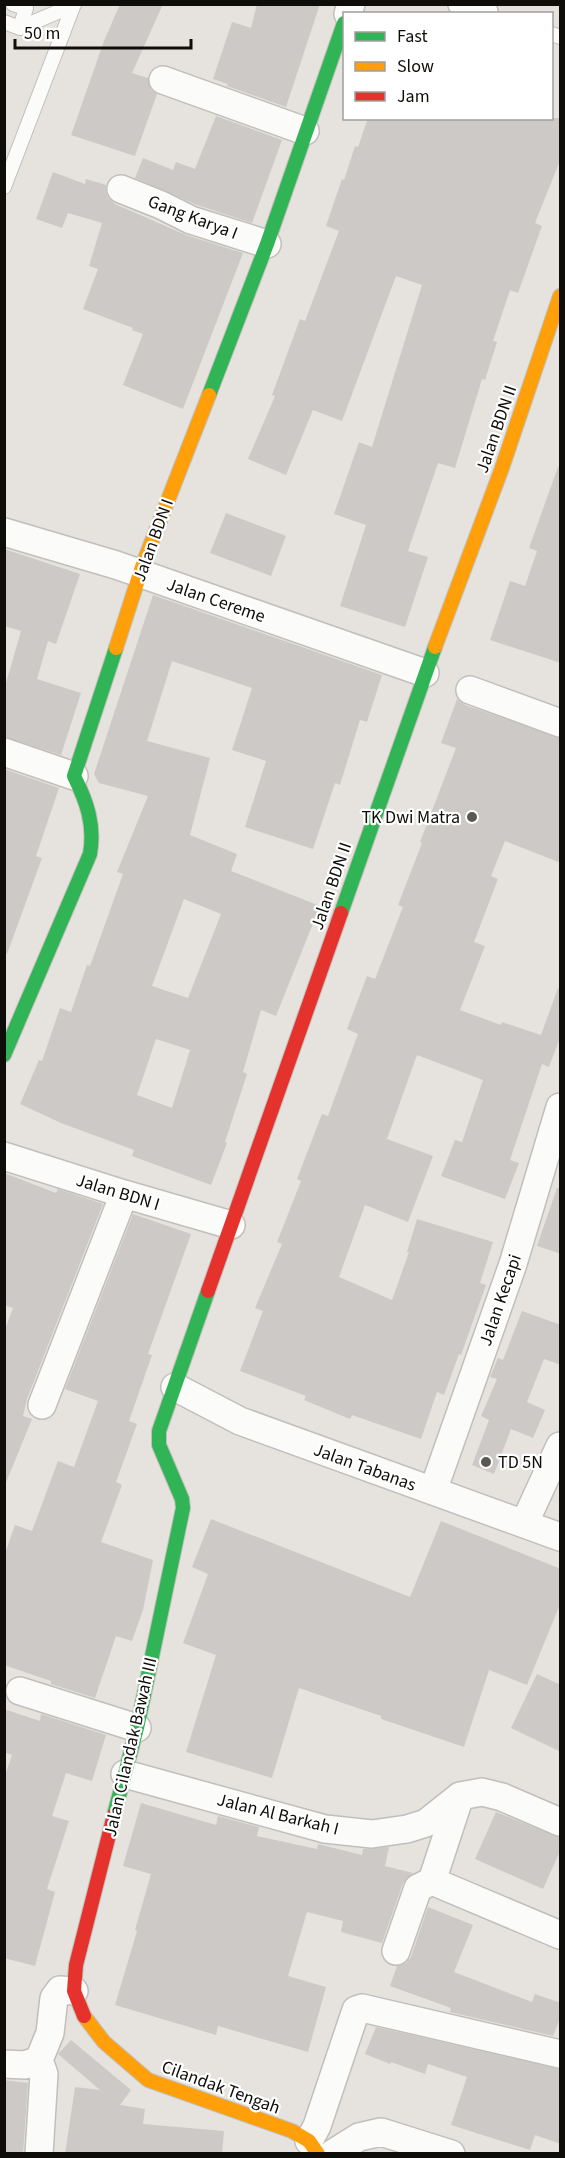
<svg xmlns="http://www.w3.org/2000/svg" width="565" height="2158" font-family="'Source Sans 3',sans-serif">
  <style>
    .building { fill: #ccc9c7; fill-rule: evenodd }
    .lines { fill: none; stroke-linecap: round; stroke-linejoin: round }
    .lane-casing { stroke: #c1bfbb; stroke-width: 16 }
    .street-casing { stroke: #c1bfbb; stroke-width: 30 }
    .fast-casing { stroke: #c1bfbb; stroke-width: 16 }
    .slow-casing { stroke: #c1bfbb; stroke-width: 16 }
    .jam-casing { stroke: #c1bfbb; stroke-width: 16 }
    .lane { stroke: #fbfbfa; stroke-width: 14 }
    .street { stroke: #fbfbfa; stroke-width: 27 }
    .fast { stroke: #30b455; stroke-width: 14 }
    .slow { stroke: #ff9f0a; stroke-width: 14 }
    .jam { stroke: #e5322d; stroke-width: 14 }
    .poi-dot { fill: #5a5854; stroke: #fff; stroke-width: 2 }
    .labels { text-anchor: middle; stroke-width: 4.5; stroke-linejoin: round; paint-order: stroke }
    .street-label { font-size: 18px; fill: #0f0d0a; stroke: #fff }
    .poi-label { font-size: 18px; fill: #0f0d0a; stroke: #fff; text-anchor: end }
  </style>
  <rect width="100%" height="100%" fill="#e6e3de"/>
  <path class="building" d="M 120,4 L 163,4 L 132,73 L 148,78 L 151,90 L 157,94 L 135,156 L 71,135 L 104,41 Z
    M 257,4 L 320,4 L 286,107 L 227,86 L 228,84 L 213,79 L 232,22 L 251,28 Z
    M 216,116 L 282,140 L 252,223 L 197,205 L 135,178 L 143,158 L 173,170 L 176,162 L 195,169 Z
    M 368,118 L 561,118 L 561,158 L 535,223 L 542,226 L 518,293 L 510,290 L 493,341 L 497,342 L 485,380 L 482,379 L 455,468 L 438,463 L 408,551 L 428,557 L 405,627 L 340,606 L 366,525 L 334,514 L 359,442 L 372,447 L 422,285 L 396,276 L 342,421 L 313,410 L 286,475 L 248,459 L 275,396 L 272,395 L 300,319 L 305,321 L 339,231 L 326,226 L 342,179 L 344,180 L 355,146 L 358,147 Z
    M 53,172 L 85,184 L 86,179 L 106,185 L 106,192 L 108,198 L 115,204 L 186,235 L 243,253 L 183,409 L 123,385 L 143,334 L 132,330 L 133,328 L 83,309 L 98,269 L 89,266 L 102,223 L 68,213 L 62,228 L 36,219 Z
    M 558,467 L 561,467 L 561,663 L 490,640 L 510,581 L 525,586 L 537,551 L 529,548 Z
    M 226,513 L 286,536 L 271,576 L 210,553 Z
    M 4,549 L 80,574 L 56,644 L 48,641 L 37,679 L 81,693 L 61,755 L 4,737 L 4,690 L 21,631 L 4,626 Z
    M 153,595 L 382,675 L 367,722 L 360,720 L 340,785 L 335,783 L 313,849 L 245,827 L 266,761 L 232,750 L 252,688 L 172,661 L 147,741 L 210,758 L 190,835 L 237,854 L 231,871 L 320,906 L 276,1016 L 261,1010 L 243,1072 L 247,1074 L 225,1142 L 227,1143 L 211,1185 L 132,1156 L 134,1150 L 61,1123 L 20,1104 L 39,1060 L 42,1061 L 60,1008 L 71,1012 L 87,965 L 90,966 L 123,874 L 117,872 L 148,796 L 99,783 L 94,774 ZM 184,899 L 221,914 L 188,998 L 152,986 ZM 156,1039 L 190,1050 L 172,1108 L 137,1095 Z
    M 457,699 L 465,705 L 561,738 L 561,863 L 505,841 L 491,876 L 498,879 L 474,942 L 485,946 L 460,1010 L 501,1025 L 502,1022 L 541,1035 L 558,988 L 561,989 L 561,1035 L 549,1067 L 542,1064 L 510,1160 L 519,1163 L 505,1199 L 441,1176 L 455,1140 L 462,1142 L 483,1080 L 417,1055 L 387,1139 L 433,1156 L 408,1222 L 365,1205 L 339,1277 L 392,1300 L 409,1252 L 407,1252 L 417,1219 L 493,1242 L 480,1283 L 486,1285 L 461,1355 L 459,1354 L 444,1395 L 437,1392 L 421,1439 L 352,1415 L 350,1419 L 304,1400 L 306,1396 L 240,1371 L 263,1311 L 255,1308 L 282,1244 L 277,1242 L 301,1181 L 297,1179 L 322,1114 L 328,1116 L 358,1034 L 347,1029 L 367,976 L 375,979 L 403,907 L 398,905 L 422,843 L 420,842 L 456,748 L 441,743 Z
    M 4,769 L 59,788 L 36,856 L 42,858 L 7,954 L 4,954 Z
    M 4,1173 L 56,1193 L 58,1189 L 103,1204 L 27,1399 L 23,1416 L 32,1419 L 5,1485 L 4,1332 L 13,1308 L 4,1305 Z
    M 557,1188 L 561,1188 L 561,1254 L 537,1246 Z
    M 133,1214 L 191,1234 L 148,1354 L 152,1355 L 129,1421 L 137,1424 L 116,1482 L 122,1485 L 101,1542 L 153,1560 L 143,1610 L 132,1641 L 116,1636 L 95,1698 L 51,1684 L 51,1681 L 4,1665 L 4,1556 L 15,1525 L 32,1531 L 58,1461 L 74,1467 L 98,1401 L 65,1389 Z
    M 522,1311 L 561,1325 L 561,1365 L 544,1359 L 527,1402 L 545,1410 L 533,1438 L 511,1429 L 494,1474 L 472,1465 L 489,1420 L 481,1416 L 497,1379 L 490,1377 L 498,1358 L 503,1360 Z
    M 211,1519 L 410,1597 L 441,1521 L 561,1569 L 561,1602 L 527,1685 L 489,1670 L 464,1747 L 381,1719 L 381,1716 L 299,1688 L 272,1778 L 186,1752 L 216,1655 L 183,1643 L 208,1574 L 192,1567 Z
    M 537,1674 L 561,1685 L 561,1752 L 511,1728 Z
    M 4,1709 L 40,1721 L 41,1714 L 106,1735 L 92,1781 L 66,1773 L 52,1816 L 69,1821 L 47,1889 L 55,1892 L 35,1966 L 4,1958 L 4,1778 L 12,1755 L 4,1752 Z
    M 141,1803 L 216,1825 L 218,1816 L 259,1827 L 257,1836 L 317,1849 L 318,1844 L 362,1855 L 363,1849 L 389,1847 L 385,1866 L 413,1873 L 403,1883 L 382,1943 L 341,1932 L 343,1921 L 307,1912 L 288,1976 L 326,1987 L 308,2052 L 218,2026 L 216,2035 L 115,2005 L 137,1931 L 135,1930 L 151,1874 L 123,1866 Z
    M 496,1812 L 561,1838 L 561,1849 L 543,1889 L 475,1859 Z
    M 428,1907 L 473,1925 L 454,1972 L 532,2002 L 535,1994 L 561,2003 L 561,2016 L 553,2036 L 450,2012 L 451,2008 L 390,1986 L 397,1966 L 406,1963 L 411,1957 Z
    M 376,2027 L 561,2069 L 561,2144 L 535,2135 L 530,2150 L 451,2125 L 467,2077 L 428,2064 L 425,2074 L 391,2062 L 390,2064 L 365,2054 Z
    M 71,2040 L 131,2090 L 120,2105 L 145,2109 L 143,2124 L 224,2131 L 222,2154 L 65,2154 L 75,2087 L 100,2090 L 58,2054 Z
    M 4,2080 L 28,2083 L 23,2154 L 4,2154 Z"/>
  <g class="lines">
    <g class="lane-casing">
      <path id="lane" d="M 13,4 L 26,8 L 20,28
        M 4,22 L 20,28 L 74,5
        M 552,34 L 560,37
        M 4,187 L 74,4"/>
    </g>
    <g class="street-casing">
      <path id="street" d="M 462,4 L 484,12
        M 348,14 L 351,4
        M 163,80 L 305,131
        M 121,189 L 161,205 L 191,220 L 267,244
        M 4,532 L 116,565 L 425,673
        M 470,690 L 560,723
        M 4,752 L 74,776
        M 4,1156 L 124,1194 L 231,1225
        M 175,1387 L 240,1421 L 560,1537
        M 42,1405 L 124,1194
        M 433,1491 L 513,1264 L 560,1107
        M 524,1524 L 560,1446
        M 20,1691 L 137,1728
        M 125,1774 L 325,1829 L 372,1834 L 407,1829 L 426,1823 L 460,1796 L 482,1792 L 502,1797 L 560,1822
        M 432,1881 L 560,1935
        M 396,1951 L 418,1888 L 432,1881 L 460,1796
        M 4,2064 L 25,2065 L 39,2060 L 50,2033 L 54,1998 L 60,1990 L 74,1991
        M 309,2141 L 317,2126 L 356,2010 L 362,2008 L 560,2054
        M 39,2154 L 44,2074 L 39,2060
        M 332,2154 L 359,2137 L 381,2132 L 451,2154"/>
    </g>
    <g class="fast-casing">
      <path id="fast" d="M 209,395 L 267,244 L 344,23
        M 341,913 L 435,647
        M 4,1055 L 90,854 C 95,825 87,802 74,776 L 116,648
        M 114,1815 L 137,1728 L 183,1508 L 182,1499 L 159,1445 L 159,1431 L 208,1291"/>
    </g>
    <g class="slow-casing">
      <path id="slow" d="M 435,647 L 502,468 L 560,296
        M 116,648 L 143,564 L 209,395
        M 84,2016 L 104,2042 L 148,2080 L 292,2131 L 309,2141 L 318,2154"/>
    </g>
    <g class="jam-casing">
      <path id="jam" d="M 208,1291 L 341,913
        M 84,2016 L 74,1991 L 76,1965 L 114,1815"/>
    </g>
    <use href="#lane" class="lane"/>
    <use href="#street" class="street"/>
    <use href="#fast" class="fast"/>
    <use href="#slow" class="slow"/>
    <use href="#jam" class="jam"/>
  </g>
  <g class="poi-dot">
    <circle cx="472" cy="817" r="6"/>
    <circle cx="486" cy="1462" r="6"/>
  </g>
  <g class="labels">
    <g class="street-label">
      <text transform="translate(193 217) rotate(21)" y="6">Gang Karya I</text>
      <text transform="translate(496 429) rotate(-71)" y="6">Jalan BDN II</text>
      <text transform="translate(153 540) rotate(-70)" y="6">Jalan BDN I</text>
      <text transform="translate(216 600) rotate(19)" y="6">Jalan Cereme</text>
      <text transform="translate(331 886) rotate(-71)" y="6">Jalan BDN II</text>
      <text transform="translate(118 1192) rotate(17)" y="6">Jalan BDN I</text>
      <text transform="translate(500 1300) rotate(-71)" y="6">Jalan Kecapi</text>
      <text transform="translate(365 1467) rotate(20)" y="6">Jalan Tabanas</text>
      <text transform="translate(130 1747) rotate(-77)" y="6">Jalan Cilandak Bawah III</text>
      <text transform="translate(278 1814) rotate(14)" y="6">Jalan Al Barkah I</text>
      <text transform="translate(221 2087) rotate(20)" y="6">Cilandak Tengah</text>
    </g>
    <g class="poi-label">
      <text x="460" y="823">TK Dwi Matra</text>
      <text x="498" y="1468" text-anchor="start">TD 5N</text>
    </g>
  </g>
  <rect width="565" height="2158" fill="none" stroke="#0f0d0a" stroke-width="12"/>
  <rect x="343" y="12" width="210" height="108" fill="#ffffff" stroke="#9f9e9d" stroke-width="1.5"/>
  <rect x="355" y="32" width="30" height="9" fill="#30b455" stroke="#9f9e9d" stroke-width="1.5"/>
  <text x="397" y="42" font-size="18" fill="#0f0d0a">Fast</text>
  <rect x="355" y="62" width="30" height="9" fill="#ff9f0a" stroke="#9f9e9d" stroke-width="1.5"/>
  <text x="397" y="72" font-size="18" fill="#0f0d0a">Slow</text>
  <rect x="355" y="92" width="30" height="9" fill="#e5322d" stroke="#9f9e9d" stroke-width="1.5"/>
  <text x="397" y="102" font-size="18" fill="#0f0d0a">Jam</text>
  <path d="M15 39v9h176v-9" fill="none" stroke="#0f0d0a" stroke-width="3"/>
  <text x="24" y="39" font-size="18" fill="#0f0d0a" stroke="#ffffff" stroke-width="4.5" paint-order="stroke">50 m</text>
</svg>
